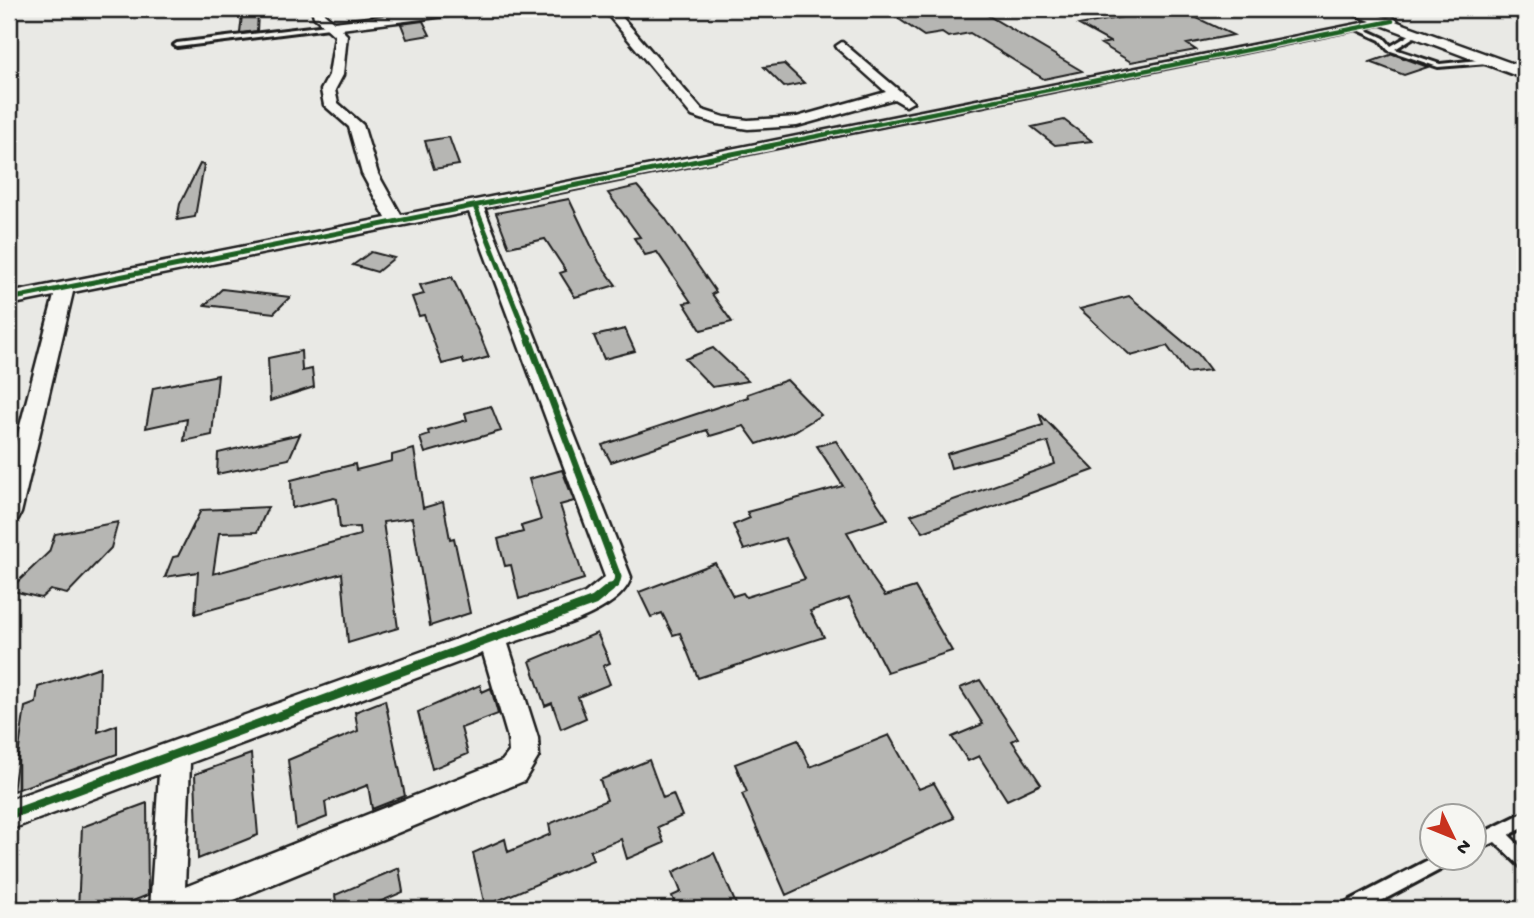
<svg xmlns="http://www.w3.org/2000/svg" width="1534" height="918" font-family="'Gochi Hand',sans-serif">
  <style>
    .building { fill: #b6b6b3; stroke: #1c1c1c; stroke-width: 2 }
    .lines { fill: none; stroke-linecap: round; stroke-linejoin: round }
    .lane-casing { stroke: #1c1c1c; stroke-width: 6 }
    .street-casing { stroke: #1c1c1c; stroke-width: 5 }
    .secondary-casing { stroke: #1c1c1c; stroke-width: 5 }
    .lane { fill: #f6f6f2; fill-rule: evenodd }
    .street { fill: #f6f6f2; fill-rule: evenodd }
    .secondary { fill: #f6f6f2; fill-rule: evenodd }
    .cycleway-far3-casing { stroke: #f6f6f2; stroke-width: 7 }
    .cycleway-far2-casing { stroke: #f6f6f2; stroke-width: 9 }
    .cycleway-far1-casing { stroke: #f6f6f2; stroke-width: 11 }
    .cycleway-casing { stroke: #f6f6f2; stroke-width: 13 }
    .cycleway-far3 { stroke: #1b5e20; stroke-width: 4.5 }
    .cycleway-far2 { stroke: #1b5e20; stroke-width: 5 }
    .cycleway-far1 { stroke: #1b5e20; stroke-width: 7 }
    .cycleway { stroke: #1b5e20; stroke-width: 9 }
  </style>
  <rect width="100%" height="100%" fill="#e9e9e5"/>
  <filter id="ink" filterUnits="userSpaceOnUse"><feTurbulence type="fractalNoise" baseFrequency=".0143" numOctaves="2"/><feDisplacementMap in="SourceGraphic" scale="14" xChannelSelector="R" yChannelSelector="G"/><feConvolveMatrix kernelMatrix="1 2 1 2 8 2 1 2 1" color-interpolation-filters="sRGB"/></filter>
  <g filter="url(#ink)">
    <path class="building" d="M 884,9 L 977,9 L 1082,71 L 1044,79 L 970,33 L 948,37 L 942,33 L 924,36 Z
      M 1167,9 L 1178,9 L 1233,35 L 1187,44 L 1196,50 L 1131,62 L 1101,44 L 1110,42 L 1079,25 Z
      M 258,13 L 257,31 L 240,33 L 242,15 Z
      M 423,21 L 430,35 L 407,39 L 401,24 Z
      M 1393,54 L 1428,67 L 1404,75 L 1370,62 Z
      M 784,64 L 804,83 L 784,87 L 764,67 Z
      M 1064,120 L 1092,141 L 1055,145 L 1032,127 Z
      M 449,137 L 459,165 L 434,169 L 425,141 Z
      M 200,164 L 204,165 L 195,217 L 177,220 L 180,204 Z
      M 637,186 L 665,218 L 716,292 L 712,294 L 732,322 L 701,330 L 684,303 L 691,302 L 657,252 L 645,255 L 634,238 L 640,237 L 608,193 Z
      M 569,199 L 599,262 L 616,285 L 575,297 L 560,273 L 566,271 L 545,239 L 509,247 L 496,213 Z
      M 371,252 L 394,258 L 377,272 L 353,265 Z
      M 452,277 L 479,333 L 489,357 L 464,364 L 462,359 L 442,364 L 424,315 L 419,316 L 412,297 L 424,294 L 420,285 Z
      M 222,289 L 290,297 L 274,313 L 205,305 Z
      M 1129,296 L 1198,354 L 1210,370 L 1187,373 L 1167,346 L 1131,356 L 1080,309 Z
      M 625,329 L 635,351 L 604,359 L 594,336 Z
      M 713,348 L 748,381 L 712,387 L 685,359 Z
      M 301,351 L 302,371 L 312,369 L 314,387 L 270,401 L 268,358 Z
      M 218,375 L 212,435 L 184,441 L 187,419 L 146,428 L 153,388 Z
      M 787,380 L 821,415 L 793,432 L 757,444 L 744,426 L 710,436 L 707,430 L 611,462 L 602,445 L 748,397 L 747,394 Z
      M 491,406 L 501,431 L 425,453 L 420,438 L 429,435 L 428,431 L 467,420 L 465,413 Z
      M 1039,413 L 1094,470 L 923,532 L 911,515 L 1055,464 L 1048,442 L 951,468 L 947,454 L 1043,425 Z
      M 300,434 L 289,459 L 217,474 L 218,453 Z
      M 836,441 L 888,519 L 847,532 L 873,579 L 885,596 L 915,587 L 952,651 L 887,672 L 849,598 L 810,611 L 824,637 L 698,678 L 680,633 L 673,635 L 662,613 L 651,617 L 639,592 L 715,563 L 733,596 L 743,593 L 746,597 L 805,579 L 785,538 L 744,550 L 733,525 L 750,518 L 747,512 L 843,486 L 817,446 Z
      M 414,449 L 423,508 L 443,502 L 450,539 L 454,538 L 470,613 L 430,626 L 412,518 L 383,522 L 398,628 L 348,643 L 342,573 L 195,614 L 198,572 L 165,577 L 173,557 L 178,556 L 201,510 L 268,507 L 257,532 L 219,533 L 213,574 L 360,535 L 359,527 L 340,528 L 337,499 L 334,498 L 292,508 L 291,480 L 355,464 L 356,470 L 392,461 L 392,455 Z
      M 562,470 L 574,501 L 560,505 L 584,579 L 519,599 L 511,565 L 505,566 L 498,539 L 523,532 L 521,526 L 541,520 L 529,479 Z
      M 118,522 L 111,548 L 67,594 L 50,590 L 41,598 L 9,590 L 49,552 L 55,534 Z
      M 597,633 L 610,663 L 603,666 L 610,684 L 578,697 L 586,718 L 561,729 L 552,703 L 545,706 L 530,661 Z
      M 100,667 L 98,732 L 117,725 L 117,754 L 13,791 L 25,707 L 36,703 L 38,687 Z
      M 980,680 L 1018,738 L 1012,741 L 1041,784 L 1007,800 L 979,756 L 968,761 L 952,737 L 983,724 L 960,688 Z
      M 480,685 L 482,692 L 491,688 L 498,714 L 461,728 L 468,754 L 432,769 L 418,712 Z
      M 385,700 L 405,796 L 372,809 L 368,785 L 325,802 L 327,817 L 296,829 L 288,760 L 358,731 L 355,712 Z
      M 889,735 L 919,789 L 934,783 L 954,818 L 786,895 L 742,794 L 747,792 L 735,764 L 798,740 L 810,767 Z
      M 251,754 L 258,835 L 198,859 L 195,774 Z
      M 649,760 L 663,798 L 673,794 L 682,816 L 658,827 L 664,843 L 627,859 L 621,839 L 590,851 L 593,860 L 485,906 L 473,853 L 505,839 L 508,852 L 551,834 L 549,824 L 607,800 L 600,780 Z
      M 147,803 L 148,895 L 113,909 L 78,909 L 82,827 Z
      M 714,853 L 738,909 L 677,909 L 672,896 L 681,892 L 673,872 Z
      M 399,868 L 403,892 L 363,909 L 337,909 L 335,895 Z"/>
    <g class="lines">
      <g class="lane-casing">
        <path id="lane" d="M 335,24 L 337,25 L 337,27 L 177,47 L 174,45 L 177,43 Z
          M 1358,26 L 1384,38 L 1391,46 L 1413,33 L 1417,33 L 1417,35 L 1395,49 L 1440,64 L 1488,59 L 1491,61 L 1488,63 L 1438,67 L 1388,50 L 1380,40 L 1356,29 L 1355,28 Z
          M 1525,812 L 1525,827 L 1509,835 L 1525,851 L 1525,868 L 1520,866 L 1495,842 L 1474,852 L 1474,837 Z
          M 1432,858 L 1455,858 L 1453,863 L 1366,909 L 1343,909 L 1345,903 Z"/>
      </g>
      <g class="street-casing">
        <path id="street" d="M 312,9 L 324,9 L 324,13 L 334,22 L 444,9 L 476,9 L 470,13 L 341,29 L 347,35 L 343,75 L 335,90 L 338,103 L 363,125 L 378,174 L 401,215 L 1392,17 L 1398,21 L 484,208 L 631,577 C 621,614 541,632 508,644 L 538,738 L 539,756 L 524,781 L 212,909 L 150,909 L 159,774 L 9,830 L 9,800 L 585,593 L 605,577 L 469,212 L 73,292 L 21,513 L 18,519 L 9,522 L 9,468 L 54,296 L 9,305 L 9,293 L 386,218 L 362,174 L 349,127 L 324,105 L 321,90 L 329,75 L 335,36 L 314,17 ZM 483,653 L 508,738 L 509,752 L 502,761 L 185,887 L 190,763 Z
          M 603,9 L 615,9 L 702,110 L 724,117 L 748,120 L 797,117 L 886,92 L 838,49 L 836,46 L 842,42 L 913,102 L 906,106 L 894,99 L 797,126 L 748,129 L 717,124 L 692,116 Z"/>
      </g>
      <g class="secondary-casing">
        <path id="secondary" d="M 1339,9 L 1362,9 L 1525,68 L 1525,79 Z"/>
      </g>
      <use href="#lane" class="lane"/>
      <use href="#street" class="street"/>
      <use href="#secondary" class="secondary"/>
      <g class="cycleway-far3-casing">
        <path id="cycleway-far3" d="M 763,147 L 1392,21"/>
      </g>
      <g class="cycleway-far2-casing">
        <path id="cycleway-far2" d="M 475,206 L 528,339
          M 9,299 L 772,146"/>
      </g>
      <g class="cycleway-far1-casing">
        <path id="cycleway-far1" d="M 528,337 L 618,577 L 616,584 L 608,590"/>
      </g>
      <g class="cycleway-casing">
        <path id="cycleway" d="M 9,815 L 594,601 L 610,588"/>
      </g>
      <use href="#cycleway-far3" class="cycleway-far3"/>
      <use href="#cycleway-far2" class="cycleway-far2"/>
      <use href="#cycleway-far1" class="cycleway-far1"/>
      <use href="#cycleway" class="cycleway"/>
    </g>
  </g>
  <rect width="1534" height="918" fill="none" stroke="#f6f6f2" stroke-width="35"/>
  <rect x="18" y="18" width="1499" height="883" fill="none" stroke="#1c1c1c" stroke-width="2.5" filter="url(#ink)"/>
  <g transform="translate(1453 837) rotate(133)"><circle r="33" fill="#f6f6f2" stroke="#9f9f9c" stroke-width="2"/>
  <path d="M0-5L12 26L0 18L-12 26Z" fill="#c8321e"/>
  <text y="-10" font-size="19" font-weight="bold" text-anchor="middle" fill="#1c1c1c">N</text>
  </g>
</svg>
